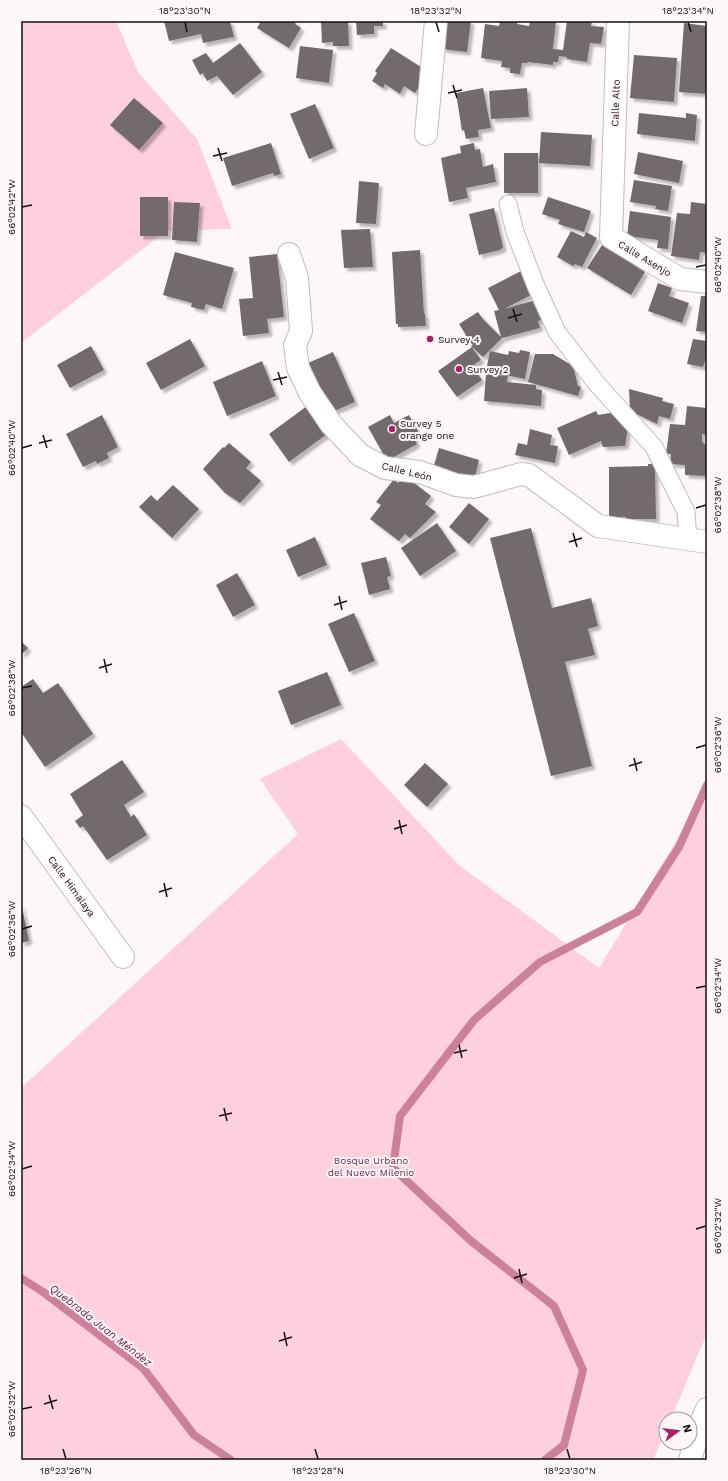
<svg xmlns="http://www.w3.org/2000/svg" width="728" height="1481" font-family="'Work Sans',sans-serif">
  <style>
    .green { fill: #fed0de }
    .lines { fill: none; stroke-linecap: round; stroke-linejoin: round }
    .stream { stroke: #cc819b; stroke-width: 8 }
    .building { fill: #726a6c; filter: url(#shadow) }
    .pedestrian-casing { stroke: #c3bbbd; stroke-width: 19 }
    .minor-casing { stroke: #c3bbbd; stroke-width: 24 }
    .pedestrian { stroke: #fff; stroke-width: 17 }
    .minor { stroke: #fff; stroke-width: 22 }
    .ticks { fill: none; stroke: #131011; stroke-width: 1.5 }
    .poi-dot { fill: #ab2163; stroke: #fef7f9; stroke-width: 1.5 }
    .labels { text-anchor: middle; stroke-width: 4; stroke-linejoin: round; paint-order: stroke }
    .street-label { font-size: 10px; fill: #131011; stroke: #fef7f9 }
    .poi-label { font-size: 10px; fill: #131011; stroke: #fef7f9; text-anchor: start }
    .park-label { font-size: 10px; fill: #7b234a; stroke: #fef7f9 }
    .water-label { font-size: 11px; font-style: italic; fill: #6b113c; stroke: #fef7f9 }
    .neatline { fill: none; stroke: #131011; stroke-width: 1.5 }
    .ticks-label { font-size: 10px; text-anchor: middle; fill: #131011 }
  </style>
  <defs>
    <filter id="shadow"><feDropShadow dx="3.5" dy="3.5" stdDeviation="1" flood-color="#0004"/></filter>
  </defs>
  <rect width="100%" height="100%" fill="#fef7f9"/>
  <path class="green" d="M 21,21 L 116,21 L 138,72 L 197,139 L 232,229 L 166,231 L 21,343 Z
    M 341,739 L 459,865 L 599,968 L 707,790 L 707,1333 L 671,1419 L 666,1419 L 666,1430 L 653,1460 L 21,1460 L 21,1088 L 298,834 L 260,779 Z"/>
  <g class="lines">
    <path class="stream" d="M 21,1278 L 43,1292 L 143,1368 L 194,1435 L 231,1460
      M 545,1460 L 564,1445 L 583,1370 L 554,1306 L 471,1241 L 393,1168 L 400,1116 L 474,1020 L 540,962 L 637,912 L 679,847 L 707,785"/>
  </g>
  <path class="building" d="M 164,21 L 198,21 L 199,30 L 198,21 L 230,21 L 234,37 L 203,43 L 201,34 L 169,41 Z
    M 261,21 L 297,21 L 295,24 L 301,28 L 289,48 L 257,28 Z
    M 321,21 L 348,21 L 349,46 L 333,46 L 333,42 L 322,43 Z
    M 356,21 L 383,21 L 383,26 L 374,26 L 374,34 L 357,35 Z
    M 445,21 L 471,21 L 467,52 L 442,49 Z
    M 500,21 L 517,21 L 517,24 L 529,26 L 530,21 L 556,21 L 553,49 L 563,50 L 567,21 L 592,21 L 591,26 L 604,27 L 601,44 L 590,43 L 587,62 L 567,59 L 567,57 L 559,56 L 558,62 L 553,62 L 553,65 L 528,62 L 527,63 L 522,63 L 520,74 L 510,73 L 510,68 L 501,67 L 502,61 L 481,58 L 485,24 L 499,26 Z
    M 684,23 L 707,26 L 707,94 L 679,92 Z
    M 240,43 L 262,72 L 233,95 L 217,76 L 207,81 L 203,73 L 200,75 L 192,60 L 206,53 L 213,63 Z
    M 300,46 L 333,50 L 329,83 L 296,78 Z
    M 391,48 L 421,67 L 420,68 L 428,74 L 415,93 L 404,86 L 400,94 L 385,84 L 383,88 L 372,81 L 377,73 L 375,71 Z
    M 634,55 L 677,58 L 674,102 L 630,98 Z
    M 483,88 L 491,128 L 478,130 L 479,137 L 466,139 L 464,130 L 462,131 L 456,93 Z
    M 527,88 L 529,117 L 491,119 L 489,91 Z
    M 134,98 L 163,123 L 139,150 L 110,125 Z
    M 315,104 L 334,148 L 309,159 L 290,114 Z
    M 639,113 L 686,118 L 686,113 L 697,115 L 695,141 L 637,134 Z
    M 541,132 L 592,135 L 590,166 L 539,163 Z
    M 271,143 L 281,174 L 274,176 L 273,173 L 232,186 L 223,158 Z
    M 474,143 L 475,150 L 480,149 L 483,167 L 493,164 L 496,182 L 466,188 L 468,198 L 449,202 L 441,158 L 461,153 L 460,146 Z
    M 638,152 L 683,161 L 679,183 L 634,174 Z
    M 504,153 L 538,153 L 538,193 L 504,193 Z
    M 634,180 L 672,186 L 668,211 L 655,209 L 656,206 L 630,202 Z
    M 359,181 L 379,183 L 376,224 L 356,223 Z
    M 140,197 L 168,197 L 168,236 L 140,236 Z
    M 548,197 L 591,211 L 584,232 L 558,224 L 560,220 L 542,214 Z
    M 174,202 L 200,203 L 197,242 L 172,240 Z
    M 691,202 L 707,204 L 707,253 L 700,252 L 699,260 L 671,256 L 677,213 L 690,214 Z
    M 494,208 L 503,247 L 500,250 L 479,255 L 469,214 Z
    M 630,211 L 671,217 L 668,249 L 657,248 L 658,240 L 627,236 Z
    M 370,229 L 373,267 L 344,268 L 341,230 Z
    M 571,231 L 584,237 L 586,232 L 597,238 L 582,267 L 575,264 L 573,266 L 557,257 Z
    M 602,245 L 645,272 L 631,295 L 587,268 Z
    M 420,250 L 424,314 L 425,314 L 426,326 L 398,327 L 398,324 L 396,324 L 392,252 Z
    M 175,252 L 234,268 L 222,309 L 206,304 L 204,310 L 191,307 L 192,303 L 163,295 Z
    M 277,254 L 284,317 L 267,319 L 269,333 L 243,336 L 239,299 L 253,298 L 249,257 Z
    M 521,271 L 533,294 L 504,309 L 536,300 L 542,320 L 538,321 L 540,328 L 502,338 L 483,357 L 471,346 L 473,345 L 465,337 L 466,335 L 459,324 L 478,312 L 482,318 L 501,337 L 494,311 L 499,310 L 488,288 Z
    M 658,283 L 672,288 L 669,296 L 689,303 L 682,323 L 648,311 Z
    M 701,296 L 707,296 L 707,332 L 696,331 Z
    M 190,339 L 205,366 L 161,390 L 146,363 Z
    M 693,339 L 707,341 L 707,358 L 706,358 L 703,367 L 687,364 Z
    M 91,346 L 104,370 L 70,388 L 57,365 Z
    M 472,347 L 481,360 L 472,366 L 482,380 L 457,397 L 438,371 Z
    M 520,350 L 530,352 L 525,379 L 486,371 L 490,351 L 508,355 L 509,351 L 519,353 Z
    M 333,352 L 355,402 L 330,413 L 308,363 Z
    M 535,354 L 553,354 L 573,366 L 578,386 L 581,387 L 578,396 L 528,382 Z
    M 262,361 L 276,396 L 227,416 L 213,382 Z
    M 486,374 L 508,376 L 507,382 L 536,385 L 536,389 L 542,390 L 541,406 L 484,401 Z
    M 629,389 L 663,398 L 662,401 L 674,404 L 670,419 L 659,416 L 657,424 L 630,411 Z
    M 307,406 L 327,434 L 289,462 L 269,434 Z
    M 687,406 L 707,408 L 707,435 L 702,434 L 702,441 L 707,447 L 707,476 L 685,475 L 685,465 L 670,464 L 671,454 L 666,454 L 670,424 L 685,425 Z
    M 596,411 L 598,415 L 610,413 L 629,422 L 625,446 L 603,447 L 601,441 L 569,455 L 557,428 Z
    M 102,415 L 118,447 L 107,453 L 109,458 L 97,464 L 96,461 L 83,467 L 66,434 Z
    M 390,415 L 394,423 L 409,415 L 420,435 L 414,438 L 417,444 L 387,461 L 368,427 Z
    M 530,429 L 552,435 L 550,445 L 558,446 L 555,463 L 515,455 L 518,443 L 527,445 Z
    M 229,443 L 251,462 L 246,468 L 261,481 L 240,503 L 225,493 L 203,469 L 223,447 L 224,448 Z
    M 439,448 L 479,460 L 474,481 L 433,469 Z
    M 648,464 L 655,464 L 656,519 L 626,519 L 626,517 L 609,518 L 609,467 L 648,466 Z
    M 404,475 L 431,496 L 425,504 L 436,512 L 410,538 L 405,534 L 399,541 L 370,519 L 381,505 L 376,502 L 394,479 L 398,483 Z
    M 173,485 L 199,509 L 172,538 L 139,507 L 151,495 L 157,501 Z
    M 469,503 L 489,519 L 469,544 L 449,527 Z
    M 437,523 L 456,551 L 420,576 L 401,548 Z
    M 531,528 L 552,608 L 591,598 L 598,626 L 588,629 L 595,655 L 565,662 L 592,766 L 551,776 L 490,538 Z
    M 315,537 L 327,565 L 298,577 L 286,550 Z
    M 386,557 L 391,576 L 387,577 L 390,589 L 369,595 L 361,563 Z
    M 237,573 L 255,605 L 233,617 L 216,585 Z
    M 354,613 L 375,661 L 349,672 L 328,624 Z
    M 21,641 L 28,648 L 21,655 Z
    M 327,672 L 341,705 L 291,725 L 278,691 Z
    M 33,679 L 43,693 L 58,683 L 93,734 L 45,767 L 21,732 L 21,687 Z
    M 122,760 L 144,792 L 124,805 L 131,817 L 134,814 L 147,835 L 107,860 L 83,826 L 80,828 L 75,821 L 83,815 L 70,794 Z
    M 425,763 L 448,784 L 427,807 L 404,785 Z
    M 21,902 L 29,941 L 21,943 Z"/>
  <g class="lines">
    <g class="pedestrian-casing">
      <path id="pedestrian" d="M 508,204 L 515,232 L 536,286 L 557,332 L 597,384 L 654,447 L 686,512 L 688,540"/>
    </g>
    <g class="minor-casing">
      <path id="minor" d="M 618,21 L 611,237 L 680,279 L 707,282
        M 426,134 L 436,21
        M 289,254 L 297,278 L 300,316 L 301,331 L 295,345 L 298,368 L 310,393 L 331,424 L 360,455 L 385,468 L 420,472 L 456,485 L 474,487 L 521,474 L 529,475 L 598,526 L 707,542
        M 21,816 L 123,957
        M 690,1460 L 701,1422 L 707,1409"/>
    </g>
    <use href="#pedestrian" class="pedestrian"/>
    <use href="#minor" class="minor"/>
  </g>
  <path class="ticks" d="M 185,22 L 187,32M 436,22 L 439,32M 688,22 L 691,32M 453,85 L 457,98M 448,93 L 462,90M 218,148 L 222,161M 213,156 L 227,153M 22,207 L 32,205M 696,267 L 706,265M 513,309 L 517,322M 508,318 L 522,314M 278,372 L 282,385M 273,380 L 287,377M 43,435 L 47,448M 39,443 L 52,440M 22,448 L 32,445M 696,508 L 706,505M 573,533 L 577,547M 569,542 L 582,538M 339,596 L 342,610M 334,605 L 347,601M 104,659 L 107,673M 99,668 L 112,664M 22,688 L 32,686M 696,748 L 706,745M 634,758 L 637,771M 629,766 L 642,762M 399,820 L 402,834M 394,829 L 407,825M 164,883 L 167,897M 159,892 L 172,888M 22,929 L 32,926M 696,988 L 706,986M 459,1045 L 462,1058M 454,1053 L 467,1050M 224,1108 L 227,1121M 219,1116 L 232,1113M 22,1169 L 32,1166M 696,1229 L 706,1226M 519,1269 L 522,1283M 514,1278 L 527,1274M 284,1332 L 287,1346M 279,1341 L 292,1337M 49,1395 L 53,1409M 44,1404 L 57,1400M 22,1409 L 32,1407M 63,1449 L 66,1459M 315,1449 L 318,1459M 567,1449 L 570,1459"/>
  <g class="poi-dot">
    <circle cx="430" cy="339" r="4"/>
    <circle cx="459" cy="369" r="4"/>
    <circle cx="392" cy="429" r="4"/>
  </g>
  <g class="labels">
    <g class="street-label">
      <text transform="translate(615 103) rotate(-88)" y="4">Calle Alto</text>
      <text transform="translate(645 258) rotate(31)" y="4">Calle Asenjo</text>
      <text transform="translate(407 471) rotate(14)" y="4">Calle León</text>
      <text transform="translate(72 886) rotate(54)" y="4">Calle Himalaya</text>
    </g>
    <g class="poi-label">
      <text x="438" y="343">Survey 4</text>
      <text x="467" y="373">Survey 2</text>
      <text x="400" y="427">Survey 5<tspan x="400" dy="12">orange one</tspan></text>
    </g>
    <g class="park-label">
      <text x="371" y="1164">Bosque Urbano<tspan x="371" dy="12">del Nuevo Milenio</tspan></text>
    </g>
    <g class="water-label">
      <text transform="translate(101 1325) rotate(38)" y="4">Quebrada Juan Méndez</text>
    </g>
  </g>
  <rect width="728" height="1481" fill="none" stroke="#fef7f9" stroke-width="44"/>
  <g transform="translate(678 1431) rotate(75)"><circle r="19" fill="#fef7f9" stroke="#a09b9c"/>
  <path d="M0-3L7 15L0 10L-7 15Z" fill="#ab2163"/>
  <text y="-6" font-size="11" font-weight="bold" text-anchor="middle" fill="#131011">N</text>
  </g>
  <rect x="22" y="22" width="684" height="1437" class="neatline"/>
  <g class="ticks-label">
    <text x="185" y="14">18°23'30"N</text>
    <text x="436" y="14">18°23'32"N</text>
    <text x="688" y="14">18°23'34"N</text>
    <text transform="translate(11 207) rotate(-90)" y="4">66°02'42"W</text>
    <text transform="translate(717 265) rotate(-90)" y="4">66°02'40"W</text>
    <text transform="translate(11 448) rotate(-90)" y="4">66°02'40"W</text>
    <text transform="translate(717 505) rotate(-90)" y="4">66°02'38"W</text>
    <text transform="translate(11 688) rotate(-90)" y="4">66°02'38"W</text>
    <text transform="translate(717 745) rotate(-90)" y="4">66°02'36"W</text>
    <text transform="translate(11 929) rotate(-90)" y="4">66°02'36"W</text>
    <text transform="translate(717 986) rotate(-90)" y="4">66°02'34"W</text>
    <text transform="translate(11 1169) rotate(-90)" y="4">66°02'34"W</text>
    <text transform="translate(717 1226) rotate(-90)" y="4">66°02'32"W</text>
    <text transform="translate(11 1409) rotate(-90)" y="4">66°02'32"W</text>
    <text x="66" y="1474">18°23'26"N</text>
    <text x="318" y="1474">18°23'28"N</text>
    <text x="570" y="1474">18°23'30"N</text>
  </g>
</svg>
